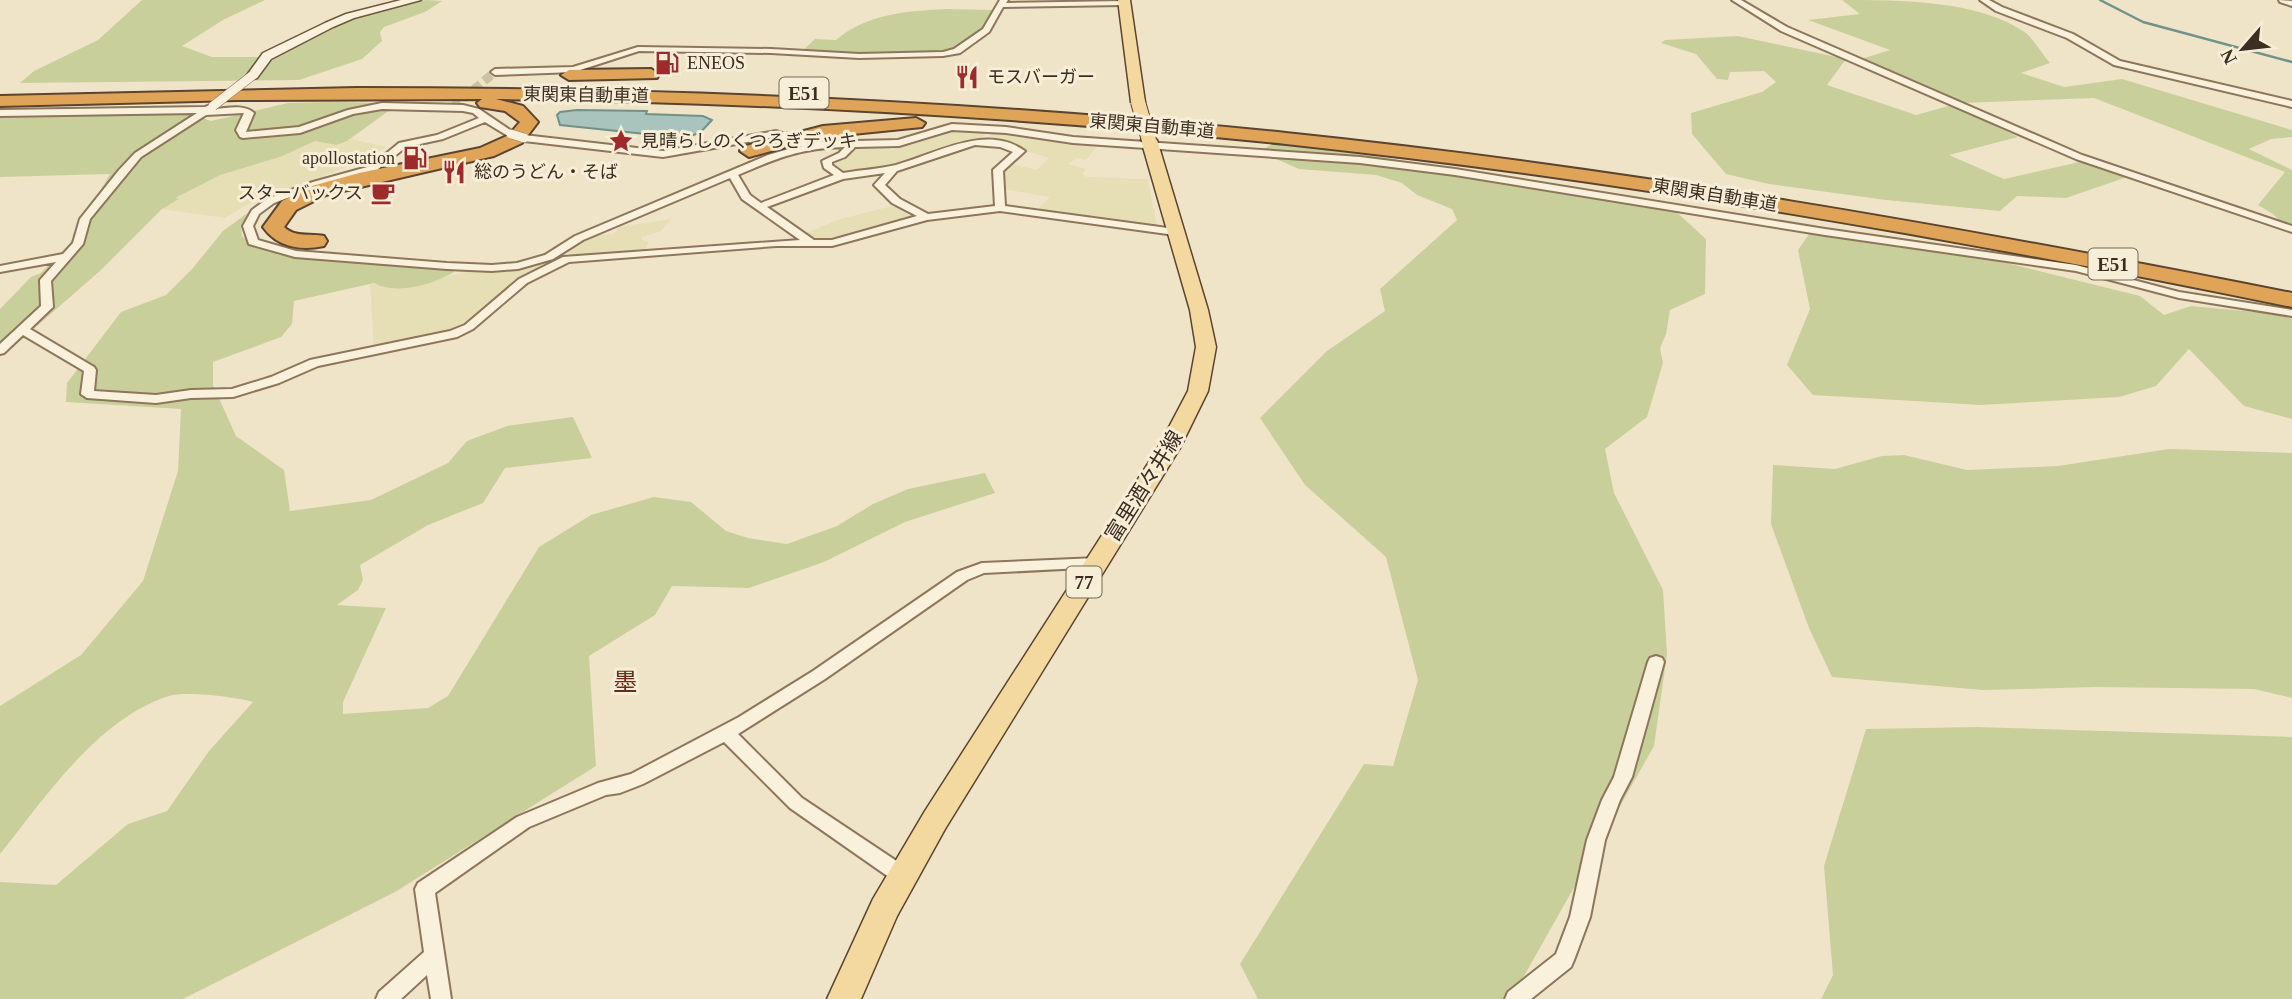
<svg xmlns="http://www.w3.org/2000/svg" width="2292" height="999" font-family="'Times New Roman','Noto Sans JP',serif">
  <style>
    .farmland { fill: #e6deb5 }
    .green { fill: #c9cf9b }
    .water { fill: #a9c4bc; stroke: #6f938a; stroke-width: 2 }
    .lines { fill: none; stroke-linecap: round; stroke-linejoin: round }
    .stream { stroke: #6f938a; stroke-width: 2.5 }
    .street-tunnel { stroke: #ccc0a6; stroke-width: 9; stroke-dasharray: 9 4.5; stroke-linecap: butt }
    .street-casing { stroke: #8d765c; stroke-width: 4 }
    .secondary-casing { stroke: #6f573f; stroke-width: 3 }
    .primary-casing { stroke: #5b4430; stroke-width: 3 }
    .highway-casing { stroke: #5b4430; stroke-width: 4 }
    .street { fill: #faf1dc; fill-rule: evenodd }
    .secondary { fill: #faf1dc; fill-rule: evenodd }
    .primary { fill: #f3d9a0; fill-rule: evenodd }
    .highway { fill: #e0a458; fill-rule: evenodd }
    .street-bridge-casing { stroke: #8d765c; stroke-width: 10; stroke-linecap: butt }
    .primary-bridge-casing { stroke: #5b4430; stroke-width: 16; stroke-linecap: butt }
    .street-bridge { stroke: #faf1dc; stroke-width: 9 }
    .primary-bridge { stroke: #f3d9a0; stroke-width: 14 }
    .labels { text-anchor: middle; stroke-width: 6; stroke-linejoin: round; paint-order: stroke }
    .far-poi-label { font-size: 18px; fill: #3d2e20; stroke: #f7eed8; text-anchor: start }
    .far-street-label { font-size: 18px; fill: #3d2e20; stroke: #f7eed8 }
    .shield { fill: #f7eed8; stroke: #756857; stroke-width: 2 }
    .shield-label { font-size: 19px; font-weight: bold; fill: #3d2e20 }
    .street-label { font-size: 21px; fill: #3d2e20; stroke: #f7eed8 }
    .quarter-label { font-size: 24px; fill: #6b2e1e; stroke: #f7eed8 }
  </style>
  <rect width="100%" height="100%" fill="#f0e4c8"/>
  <path class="farmland" d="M 954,129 L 987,132 L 979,140 L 896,166 L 843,174 L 830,165 L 831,161 L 854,147 L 888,144 L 891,150 L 944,135 L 940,132 Z
    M 991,131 L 1107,143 L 1105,146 L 1097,146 L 1086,160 L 1077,158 L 1068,164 L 1086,169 L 1082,174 L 1087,177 L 1148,179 L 1157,226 L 1036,211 L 1050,197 L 1003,189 L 1002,170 L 1008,163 L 1037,170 L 1049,158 L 989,140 Z
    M 351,139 L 387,147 L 361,161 L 298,186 L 263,195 L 225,218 L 162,209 L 177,200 L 173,198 L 220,175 L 280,157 L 315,141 L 336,145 Z
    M 888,207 L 905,207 L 921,216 L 833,241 L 814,241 L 804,234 L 837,220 Z
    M 671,219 L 661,231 L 642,237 L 642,240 L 649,242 L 644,251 L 571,256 L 567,250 L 582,238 L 594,235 L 614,234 L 619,227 Z
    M 559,256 L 562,258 L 548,265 L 466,327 L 451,333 L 374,350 L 370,284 L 408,287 L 477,269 L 530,265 Z"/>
  <path class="green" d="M 142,0 L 265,0 L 223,20 L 182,46 L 212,57 L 274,57 L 342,21 L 426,0 L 442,1 L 425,12 L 384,27 L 380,32 L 382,41 L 362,59 L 299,80 L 20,83 L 34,71 L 98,40 Z
    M 1842,0 C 1899,0 1980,0 2026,33 C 2035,41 2042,54 2050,63 L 2021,73 L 2064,87 L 2122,79 L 2292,130 L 2292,137 L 2271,139 L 2249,149 L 2292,170 L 2292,233 L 2273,214 L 2258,205 L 2285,172 L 2094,98 L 1963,103 L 1939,97 L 1858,60 L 1890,50 L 1808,20 L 1860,14 Z
    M 946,9 L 994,10 L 983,29 L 949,52 L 875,55 L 802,51 L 815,39 L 836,40 C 866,14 907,11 946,9 Z
    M 1738,36 L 1846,59 L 1827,85 L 1916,115 L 1952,105 L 2018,137 L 1949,155 L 2004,179 L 2088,160 L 2127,177 L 2066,198 L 2017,196 L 2000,211 L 1886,200 L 1769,184 L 1726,174 L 1692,134 L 1691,113 L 1762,92 L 1776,82 L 1764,71 L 1730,72 L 1728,80 L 1717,79 L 1696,54 L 1661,43 L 1665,40 Z
    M 331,102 L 385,103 L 390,110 L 347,141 L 336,145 L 315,141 L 280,157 L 220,175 L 175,198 L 179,199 L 162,209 L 101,270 L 14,346 L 0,353 L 0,309 L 31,277 L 41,273 L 70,243 L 110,174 L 0,177 L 0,109 L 173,108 L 211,121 L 288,103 Z
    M 1293,144 L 1343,150 L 1673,209 L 1706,239 L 1705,294 L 1670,310 L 1666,334 L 1660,348 L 1663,363 L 1647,417 L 1605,449 L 1614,493 L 1663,590 L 1667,654 L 1654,746 L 1511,999 L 1258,999 L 1240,964 L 1364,764 L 1393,766 L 1418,680 L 1386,557 L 1305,485 L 1260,418 L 1327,351 L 1385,311 L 1380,289 L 1457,220 L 1452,209 L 1417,195 L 1402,183 L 1376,175 L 1299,169 L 1260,152 L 1270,145 Z
    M 249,212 L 241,226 L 242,236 C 268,265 406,264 449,267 L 454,272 C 433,285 396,295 374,283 L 294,301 L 292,324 L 281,337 L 213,362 L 213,385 L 236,436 L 284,470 L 290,511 L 371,500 L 448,463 L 467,441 L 507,426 L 573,417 L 592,458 L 505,468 L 483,503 L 428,525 L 360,565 L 363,580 L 358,590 L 337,605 L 386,608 L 343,702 L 343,714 L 428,708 L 448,696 L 539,547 L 591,515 L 654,497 L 691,502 L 726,531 L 748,538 L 787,544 L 837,526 L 873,504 L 908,489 L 985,473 L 995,493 L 905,522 L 824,562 L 749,588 L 672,586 L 655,615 L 589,656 L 596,766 L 395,892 L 183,999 L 0,999 L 0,882 L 56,885 L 128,824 L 167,811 L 209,751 L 253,702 C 235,697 187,691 169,696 C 97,719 45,798 0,854 L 0,706 L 81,655 L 143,581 L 178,471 L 181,409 L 66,402 L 67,383 L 121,312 L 166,295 L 192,269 L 223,231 Z
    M 1809,234 L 1955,250 L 2140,296 L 2164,315 L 2191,306 L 2256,312 L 2292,312 L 2292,419 L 2244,406 L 2189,349 L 2156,386 L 2119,397 L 1981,405 L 1813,395 L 1787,365 L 1810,309 L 1798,250 Z
    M 2169,449 L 2292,453 L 2292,698 L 2254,689 L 2096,687 L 1983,690 L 1832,677 L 1809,628 L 1771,524 L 1773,465 L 1835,469 L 1882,456 L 1904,455 L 1967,470 L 2058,466 Z
    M 1977,727 L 2292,737 L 2292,999 L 1821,999 L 1833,975 L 1824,866 L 1866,729 Z"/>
  <path class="water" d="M 577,110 L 647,111 L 646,114 L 703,116 L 712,120 L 700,133 L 684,138 L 560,125 L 557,115 L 560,112 Z"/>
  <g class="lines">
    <path class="stream" d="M 2100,0 L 2143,22 L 2292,62"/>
    <path class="street-tunnel" d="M 453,107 L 495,72"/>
    <g class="street-casing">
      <path id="street" d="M 1000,0 L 1008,0 L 1006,3 L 1124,1 L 1128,3 L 1124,5 L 1003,7 L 989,32 L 960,53 L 943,56 L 859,58 L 771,53 L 639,51 L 574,72 L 495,75 L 491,72 L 495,69 L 573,67 L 638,47 L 771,49 L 859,54 L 943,52 L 954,49 L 983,29 Z
        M 1732,0 L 1741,0 L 1787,27 L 2082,155 L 2292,226 L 2292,232 L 2076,159 L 1781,31 Z
        M 1980,0 L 1989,0 L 2002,7 L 2073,34 L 2120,61 L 2292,101 L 2292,107 L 2114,65 L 2067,38 L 1996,11 Z
        M 2279,0 L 2292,1 L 2292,6 L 2280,2 Z
        M 382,103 L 463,105 L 479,109 L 516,134 L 508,136 L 485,122 L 443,139 L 406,147 L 377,170 L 320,186 L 274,203 L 259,214 L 253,226 L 258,240 L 296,251 L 447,263 L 492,265 L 517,263 L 545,255 L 575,236 L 768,155 L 813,142 L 898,140 L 952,124 L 1006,127 L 1073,137 L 1360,157 L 1455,169 L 1825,229 L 2076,265 L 2179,292 L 2292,310 L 2292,316 L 2179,298 L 2076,271 L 1825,235 L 1455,175 L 1360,163 L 1073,143 L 1006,133 L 952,130 L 899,146 L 855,147 L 845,157 L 832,162 L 832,165 L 843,173 C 860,170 879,169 896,165 C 936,154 986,123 1025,151 L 1003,171 L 1005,206 L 1175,229 L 1180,232 L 1175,235 L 1000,211 L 927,220 L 832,246 L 776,246 L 569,262 L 527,283 L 473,329 L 457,337 L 318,366 L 279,383 L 233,397 L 191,398 L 156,403 L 87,398 L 81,394 L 84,371 L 23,335 L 4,353 L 0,354 L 0,344 L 41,306 L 40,280 L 56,262 L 0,272 L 0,266 L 63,254 L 73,243 L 80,219 L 119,170 L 135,153 L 197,113 L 0,116 L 0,110 L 205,107 L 212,104 L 216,107 L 215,109 C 228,108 245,104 254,113 L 246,132 L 299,127 L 348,110 ZM 382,109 L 463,111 L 473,113 L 479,118 L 437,135 L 399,143 L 371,166 L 313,182 L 267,199 L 252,210 L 243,226 L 249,244 L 295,257 L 447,269 L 492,271 L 518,269 L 553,259 L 583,240 L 730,178 L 742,199 L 800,240 L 563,257 L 519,279 L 465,325 L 450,331 L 310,360 L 271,377 L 232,389 L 191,390 L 156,395 L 94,391 L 96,370 L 94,367 L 30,329 L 53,307 L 51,281 L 83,244 L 90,219 L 141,157 L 206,115 L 244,113 L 236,130 L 240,137 L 243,138 L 300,133 L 353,114 ZM 975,145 L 1000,147 L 1013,152 L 993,170 L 995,206 L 928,214 L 900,199 L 885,185 L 897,171 ZM 845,147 L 839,153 L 822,161 L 824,168 L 834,175 L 761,203 L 750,195 L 738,175 C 777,158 801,148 845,147 ZM 885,173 L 874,185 L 892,203 L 917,216 L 832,240 L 814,240 L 767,207 L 843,179 Z
        M 776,131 L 790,136 L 785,139 L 776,137 L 663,157 L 524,141 L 519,138 L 524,135 L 663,151 Z
        M 1097,558 L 1102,559 L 1104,563 L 1102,567 L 984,573 L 967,580 L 825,679 L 738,734 L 802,798 L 910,870 L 912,876 L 910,882 L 903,884 L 896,882 L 790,808 L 724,742 L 643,784 L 620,793 L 606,795 L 529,827 L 435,893 L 451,999 L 431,999 L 427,975 L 401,999 L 376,999 L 379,992 L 424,952 L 415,889 L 418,883 L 517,817 L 598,783 L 631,774 L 739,717 L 813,671 L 957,572 L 982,563 Z
        M 1656,656 L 1662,658 L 1664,662 L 1632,777 L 1620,800 L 1605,840 L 1590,917 L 1574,960 L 1571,967 L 1531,999 L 1505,999 L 1508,992 L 1556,954 L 1570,917 L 1587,840 L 1602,800 L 1614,777 L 1648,662 L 1650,658 Z"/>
    </g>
    <g class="secondary-casing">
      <path id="secondary" d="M 401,0 L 421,0 L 354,18 L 333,27 L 271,59 L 257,78 L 253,79 L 247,75 L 263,53 L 325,23 L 346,14 Z"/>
    </g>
    <g class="primary-casing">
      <path id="primary" d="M 1118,0 L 1130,0 L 1145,102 L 1138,106 L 1131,102 Z
        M 1149,135 L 1157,140 L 1208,310 L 1216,347 L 1208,391 L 1180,448 L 945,829 L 897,916 L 861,999 L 827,999 L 873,899 L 925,811 L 1158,448 L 1188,391 L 1196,347 L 1190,310 L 1141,140 Z"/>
    </g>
    <g class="highway-casing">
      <path id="highway" d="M 651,69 L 659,74 L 657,78 L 569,80 L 561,75 L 569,70 Z
        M 357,88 C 667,88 977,101 1286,133 C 1624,168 1959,227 2292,293 L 2292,307 C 1959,239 1624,180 1286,144 C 1024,117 760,102 496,99 L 523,106 L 538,122 L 522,143 L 494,156 L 326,195 L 296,210 L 284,227 C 296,238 309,233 324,236 L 327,241 L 324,246 C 300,251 277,247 263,227 L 282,201 L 312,186 L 359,173 L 480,148 L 509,135 L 520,122 L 505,111 L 480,107 L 477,103 L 482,99 L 238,100 L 0,106 L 0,96 Z
        M 916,118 L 925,123 L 922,127 L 823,137 L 749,157 L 740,151 L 742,147 L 823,126 Z"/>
    </g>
    <use href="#street" class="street"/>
    <use href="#secondary" class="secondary"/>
    <use href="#primary" class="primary"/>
    <use href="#highway" class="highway"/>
    <g class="street-bridge-casing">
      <path id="street-bridge" d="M 213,106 L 253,75
        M 511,134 L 524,138
        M 785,136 L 803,142"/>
    </g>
    <g class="primary-bridge-casing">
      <path id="primary-bridge" d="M 1138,102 L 1149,140"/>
    </g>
    <use href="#street-bridge" class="street-bridge"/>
    <use href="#primary-bridge" class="primary-bridge"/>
  </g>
  <defs>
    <g id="fuel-bare" transform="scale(1.89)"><path d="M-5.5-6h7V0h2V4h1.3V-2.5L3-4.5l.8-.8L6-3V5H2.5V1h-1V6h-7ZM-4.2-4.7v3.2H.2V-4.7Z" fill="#9e2a2b" stroke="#f7eed8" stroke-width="2.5" paint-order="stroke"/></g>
    <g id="restaurant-bare" transform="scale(1.89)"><path d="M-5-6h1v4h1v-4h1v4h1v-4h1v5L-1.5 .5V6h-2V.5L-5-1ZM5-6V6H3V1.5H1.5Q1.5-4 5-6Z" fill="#9e2a2b" stroke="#f7eed8" stroke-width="2.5" paint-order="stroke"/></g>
    <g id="sight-bare" transform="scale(1.89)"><path d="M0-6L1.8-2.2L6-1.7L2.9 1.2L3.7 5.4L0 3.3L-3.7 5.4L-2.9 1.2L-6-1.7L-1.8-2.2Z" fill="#9e2a2b" stroke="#f7eed8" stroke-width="2.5" paint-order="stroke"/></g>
    <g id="cafe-bare" transform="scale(1.89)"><path d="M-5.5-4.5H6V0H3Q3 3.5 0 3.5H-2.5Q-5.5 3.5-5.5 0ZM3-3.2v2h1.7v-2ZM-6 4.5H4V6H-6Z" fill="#9e2a2b" stroke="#f7eed8" stroke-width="2.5" paint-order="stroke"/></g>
  </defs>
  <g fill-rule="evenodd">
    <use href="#fuel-bare" x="667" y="63"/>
    <use href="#restaurant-bare" x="967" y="77"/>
    <use href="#sight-bare" x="621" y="141"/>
    <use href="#fuel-bare" x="415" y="158"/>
    <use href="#restaurant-bare" x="454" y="172"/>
    <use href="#cafe-bare" x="383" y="193"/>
  </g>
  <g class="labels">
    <g class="far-poi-label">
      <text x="687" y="69">ENEOS</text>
      <text x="987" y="83">モスバーガー</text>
      <text x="641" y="147">見晴らしのくつろぎデッキ</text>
      <text x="395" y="164" text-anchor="end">apollostation</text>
      <text x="474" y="178">総のうどん・そば</text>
      <text x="363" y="199" text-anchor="end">スターバックス</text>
    </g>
    <g class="far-street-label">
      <text transform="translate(586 95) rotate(1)" y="6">東関東自動車道</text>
      <text transform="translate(1152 126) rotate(5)" y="6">東関東自動車道</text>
      <text transform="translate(1715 195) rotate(9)" y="6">東関東自動車道</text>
    </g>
    <g class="shield">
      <rect x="779.5" y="77.5" width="49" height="31" rx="5"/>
      <rect x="2088.5" y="248.5" width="49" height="31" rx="5"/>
      <rect x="1066.5" y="566.5" width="35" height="31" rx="5"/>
    </g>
    <g class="shield-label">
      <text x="804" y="100">E51</text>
      <text x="2113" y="271">E51</text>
      <text x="1084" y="589">77</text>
    </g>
    <g class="street-label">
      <text transform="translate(1144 486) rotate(-58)" y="7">富里酒々井線</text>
    </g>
    <g class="quarter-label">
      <text x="625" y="690">墨</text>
    </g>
  </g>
  <g transform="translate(2243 49) rotate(242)" stroke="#f7eed8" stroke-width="5" paint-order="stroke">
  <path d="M0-5L12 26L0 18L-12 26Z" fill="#3d2e20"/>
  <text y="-10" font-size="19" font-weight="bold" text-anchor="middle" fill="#3d2e20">N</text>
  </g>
</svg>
